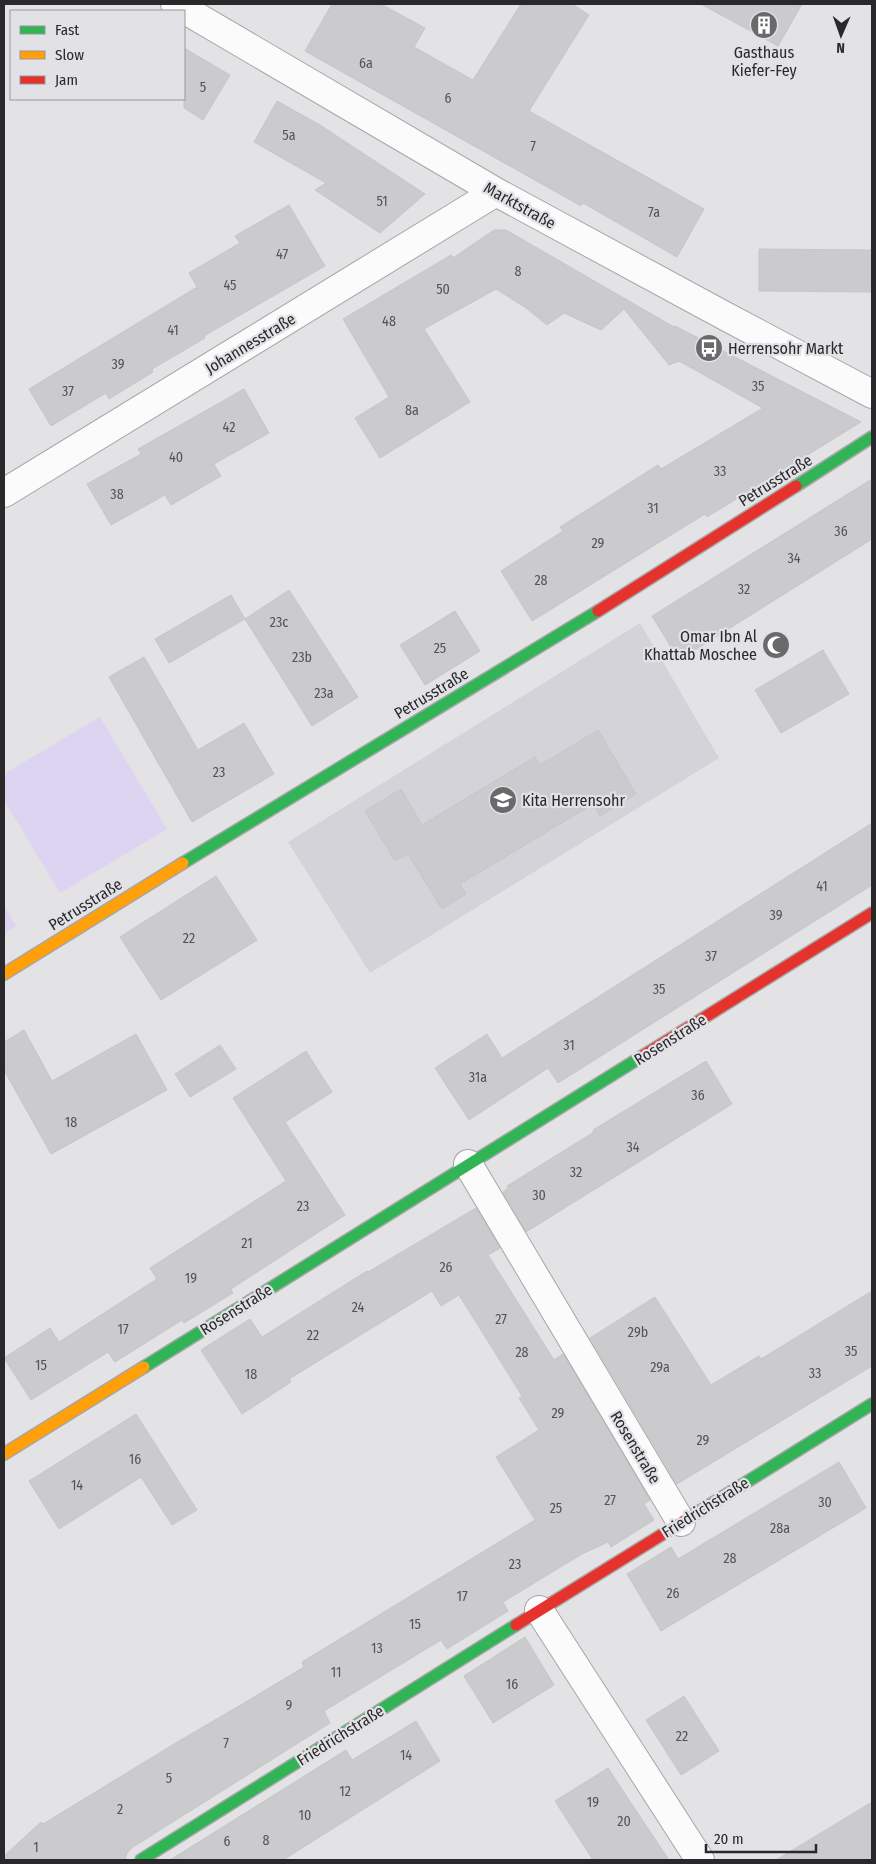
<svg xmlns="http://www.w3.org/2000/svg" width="876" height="1864" font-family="'Fira Sans Condensed',sans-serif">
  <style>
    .built { fill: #d5d3da }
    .green { fill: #ddd4f2 }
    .building { fill: #cbcacc; stroke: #c6c5c7 }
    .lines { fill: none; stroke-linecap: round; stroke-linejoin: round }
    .street-casing { stroke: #a6a6a8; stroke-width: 30 }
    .fast-casing { stroke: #a6a6a8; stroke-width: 14 }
    .slow-casing { stroke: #a6a6a8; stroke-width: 14 }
    .jam-casing { stroke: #a6a6a8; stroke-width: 14 }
    .street { stroke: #fbfbfb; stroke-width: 28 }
    .fast { stroke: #30b455; stroke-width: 11 }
    .slow { stroke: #ff9f0a; stroke-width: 11 }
    .jam { stroke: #e5322d; stroke-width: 11 }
    .labels { text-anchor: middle; stroke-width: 4.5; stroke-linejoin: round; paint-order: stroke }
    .number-label { font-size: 14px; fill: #545355 }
    .poi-label { font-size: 16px; fill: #29282a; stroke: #e2e1e5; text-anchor: start }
    .street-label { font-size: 16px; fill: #29282a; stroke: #e2e1e5 }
  </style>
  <rect width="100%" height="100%" fill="#e3e2e4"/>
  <path class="built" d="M 640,623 L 719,758 L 370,973 L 288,842 Z"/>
  <path class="green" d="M 100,717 L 167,829 L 60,893 L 4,800 L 4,774 Z
    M 4,906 L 16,926 L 4,934 Z"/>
  <path class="building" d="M 332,4 L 381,4 L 425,28 L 414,47 L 473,80 L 521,4 L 572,4 L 589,15 L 529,111 L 704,209 L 677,257 L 583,203 L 581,206 L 305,51 Z
    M 701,4 L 802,4 L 778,46 Z
    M 184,48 L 230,75 L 203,120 L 184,108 Z
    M 277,101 L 320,125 L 425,194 L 380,233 L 315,190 L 326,183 L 254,142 Z
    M 289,205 L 325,266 L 204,336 L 205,338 L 152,369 L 153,372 L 109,399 L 106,393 L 51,426 L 29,389 L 197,287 L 189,273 L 240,243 L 235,236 Z
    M 494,230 L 506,230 L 674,327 L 675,326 L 861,422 L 707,517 L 705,514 L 532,621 L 501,571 L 563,531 L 560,527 L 658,465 L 661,469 L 763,408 L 679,361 L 669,365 L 624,309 L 601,330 L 564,313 L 547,325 L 526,308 L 496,289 L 424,329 L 470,402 L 380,458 L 355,418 L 389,397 L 343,319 L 451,255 L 453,258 Z
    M 759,249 L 872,250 L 872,292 L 759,291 Z
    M 244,389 L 269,433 L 214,464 L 221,476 L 171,505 L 165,495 L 111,525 L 87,484 L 141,454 L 138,449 Z
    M 872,479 L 872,539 L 679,660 L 652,616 Z
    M 289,590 L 358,697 L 312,726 L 245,619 Z
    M 231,595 L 245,619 L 169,663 L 155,639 Z
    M 455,611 L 480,651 L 425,685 L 400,645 Z
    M 823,650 L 849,694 L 781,733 L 755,690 Z
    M 144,657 L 198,750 L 244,723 L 274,774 L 192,822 L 109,677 Z
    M 598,730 L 636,794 L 600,816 L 593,804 L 460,884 L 466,894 L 442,909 L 408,854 L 395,861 L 365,811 L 401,789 L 422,825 L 535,757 L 540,765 Z
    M 872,823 L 872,885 L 558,1083 L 548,1068 L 469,1120 L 435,1068 L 487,1034 L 502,1058 Z
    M 216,876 L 257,940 L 161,1000 L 120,937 Z
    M 24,1030 L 52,1081 L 136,1034 L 167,1090 L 51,1154 L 4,1070 L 4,1042 Z
    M 220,1045 L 236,1069 L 190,1097 L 175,1074 Z
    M 306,1051 L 332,1092 L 285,1122 L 345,1215 L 231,1289 L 233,1293 L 184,1323 L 182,1320 L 115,1362 L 108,1352 L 31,1400 L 4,1358 L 50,1328 L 59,1342 L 157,1279 L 150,1268 L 286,1181 L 233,1098 Z
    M 706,1061 L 732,1104 L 526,1232 L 503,1192 L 508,1188 L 507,1186 L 594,1132 L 593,1130 Z
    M 476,1208 L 500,1248 L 488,1255 L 554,1360 L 563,1354 L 650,1500 L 644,1504 L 654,1520 L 611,1547 L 608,1542 L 582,1554 L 503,1602 L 508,1611 L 447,1649 L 441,1640 L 324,1711 L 330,1723 L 133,1847 L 127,1853 L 125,1860 L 4,1860 L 4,1856 L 41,1822 L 43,1824 L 179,1741 L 239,1706 L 304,1667 L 302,1662 L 535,1520 L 496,1457 L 539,1430 L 519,1398 L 522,1396 L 459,1295 L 441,1306 L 432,1291 L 289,1379 L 291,1382 L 242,1414 L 201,1350 L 250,1319 L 262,1337 L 367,1271 L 368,1272 Z
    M 872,1291 L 872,1366 L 677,1484 L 590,1338 L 655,1297 L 711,1385 L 759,1356 L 761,1359 Z
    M 136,1414 L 197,1510 L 172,1525 L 141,1477 L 59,1529 L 29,1481 Z
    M 839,1462 L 866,1508 L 661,1631 L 627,1574 L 671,1547 L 678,1559 Z
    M 525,1637 L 554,1685 L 493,1723 L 464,1676 Z
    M 684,1696 L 719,1751 L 681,1775 L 646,1720 Z
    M 416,1721 L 440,1761 L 283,1860 L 170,1860 L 346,1750 L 352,1760 Z
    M 608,1768 L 631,1803 L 669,1860 L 593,1860 L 555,1801 Z
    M 872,1802 L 872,1860 L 776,1860 Z"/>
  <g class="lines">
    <g class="street-casing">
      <path id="street" d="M 175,4 L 496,192 L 725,316 L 872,394
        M 4,493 L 496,192
        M 468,1164 L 681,1522
        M 539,1610 L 700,1860"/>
    </g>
    <g class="fast-casing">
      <path id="fast" d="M 796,486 L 872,437
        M 183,863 L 598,611
        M 144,1367 L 641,1057
        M 692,1516 L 872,1404
        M 141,1860 L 516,1625"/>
    </g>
    <g class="slow-casing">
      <path id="slow" d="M 4,974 L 183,863
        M 4,1454 L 144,1367"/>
    </g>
    <g class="jam-casing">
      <path id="jam" d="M 598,611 L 796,486
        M 641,1057 L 872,913
        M 516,1625 L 692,1516"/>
    </g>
    <use href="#street" class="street"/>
    <use href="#fast" class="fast"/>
    <use href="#slow" class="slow"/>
    <use href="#jam" class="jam"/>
  </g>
  <defs>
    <g id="building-disc" transform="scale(1.4375)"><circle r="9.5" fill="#6a696b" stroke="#e2e1e5"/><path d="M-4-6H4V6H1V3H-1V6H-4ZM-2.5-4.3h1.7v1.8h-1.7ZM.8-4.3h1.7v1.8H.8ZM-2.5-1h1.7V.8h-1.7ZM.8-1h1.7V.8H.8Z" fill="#fff"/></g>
    <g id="bus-disc" transform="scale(1.4375)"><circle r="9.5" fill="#6a696b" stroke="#e2e1e5"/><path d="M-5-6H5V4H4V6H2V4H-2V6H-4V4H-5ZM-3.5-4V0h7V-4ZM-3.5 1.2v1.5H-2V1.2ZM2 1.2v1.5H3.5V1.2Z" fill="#fff"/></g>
    <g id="mosque-disc" transform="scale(1.4375)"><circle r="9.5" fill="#6a696b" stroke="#e2e1e5"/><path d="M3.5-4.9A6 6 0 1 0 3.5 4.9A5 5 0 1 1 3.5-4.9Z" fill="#fff"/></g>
    <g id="school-disc" transform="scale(1.4375)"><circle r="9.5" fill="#6a696b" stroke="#e2e1e5"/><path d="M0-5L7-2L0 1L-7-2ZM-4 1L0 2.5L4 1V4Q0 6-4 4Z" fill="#fff"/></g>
  </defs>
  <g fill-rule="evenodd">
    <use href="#building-disc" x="764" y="25"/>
    <use href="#bus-disc" x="709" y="348"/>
    <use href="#mosque-disc" x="776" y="645"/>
    <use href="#school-disc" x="503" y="800"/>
  </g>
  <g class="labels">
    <g class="number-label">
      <text x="366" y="68">6a</text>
      <text x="203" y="92">5</text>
      <text x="448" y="103">6</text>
      <text x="289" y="140">5a</text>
      <text x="533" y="151">7</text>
      <text x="382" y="206">51</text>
      <text x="654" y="217">7a</text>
      <text x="282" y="259">47</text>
      <text x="518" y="276">8</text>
      <text x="230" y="290">45</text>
      <text x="443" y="294">50</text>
      <text x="389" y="326">48</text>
      <text x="173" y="335">41</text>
      <text x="118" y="369">39</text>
      <text x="758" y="391">35</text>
      <text x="68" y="396">37</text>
      <text x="412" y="415">8a</text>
      <text x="229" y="432">42</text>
      <text x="176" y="462">40</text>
      <text x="720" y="476">33</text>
      <text x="117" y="499">38</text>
      <text x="653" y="513">31</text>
      <text x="841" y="536">36</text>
      <text x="598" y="548">29</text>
      <text x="794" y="563">34</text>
      <text x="541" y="585">28</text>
      <text x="744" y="594">32</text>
      <text x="279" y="627">23c</text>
      <text x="440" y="653">25</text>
      <text x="302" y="662">23b</text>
      <text x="324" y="698">23a</text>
      <text x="219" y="777">23</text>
      <text x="822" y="891">41</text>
      <text x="776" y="920">39</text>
      <text x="189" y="943">22</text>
      <text x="711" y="961">37</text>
      <text x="659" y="994">35</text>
      <text x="569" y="1050">31</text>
      <text x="478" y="1082">31a</text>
      <text x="698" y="1100">36</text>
      <text x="71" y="1127">18</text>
      <text x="633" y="1152">34</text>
      <text x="576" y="1177">32</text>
      <text x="539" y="1200">30</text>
      <text x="303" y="1211">23</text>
      <text x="247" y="1248">21</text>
      <text x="446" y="1272">26</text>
      <text x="191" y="1283">19</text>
      <text x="358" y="1312">24</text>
      <text x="501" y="1324">27</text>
      <text x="123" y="1334">17</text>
      <text x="638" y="1337">29b</text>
      <text x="313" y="1340">22</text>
      <text x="851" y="1356">35</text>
      <text x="522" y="1357">28</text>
      <text x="41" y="1370">15</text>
      <text x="660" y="1372">29a</text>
      <text x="815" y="1378">33</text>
      <text x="251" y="1379">18</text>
      <text x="558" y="1418">29</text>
      <text x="703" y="1445">29</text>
      <text x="135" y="1464">16</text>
      <text x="77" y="1490">14</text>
      <text x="610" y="1505">27</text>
      <text x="825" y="1507">30</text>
      <text x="556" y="1513">25</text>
      <text x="780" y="1533">28a</text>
      <text x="730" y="1563">28</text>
      <text x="515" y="1569">23</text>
      <text x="673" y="1598">26</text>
      <text x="462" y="1601">17</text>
      <text x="415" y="1629">15</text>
      <text x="377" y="1653">13</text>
      <text x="336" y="1677">11</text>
      <text x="512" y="1689">16</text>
      <text x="289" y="1710">9</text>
      <text x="682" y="1741">22</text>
      <text x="226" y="1748">7</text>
      <text x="406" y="1760">14</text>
      <text x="169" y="1783">5</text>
      <text x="345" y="1796">12</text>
      <text x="593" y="1807">19</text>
      <text x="120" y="1814">2</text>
      <text x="305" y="1820">10</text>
      <text x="624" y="1826">20</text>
      <text x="266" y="1845">8</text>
      <text x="227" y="1846">6</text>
      <text x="36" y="1852">1</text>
    </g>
    <g class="poi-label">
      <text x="764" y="58" text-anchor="middle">Gasthaus<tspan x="764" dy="18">Kiefer-Fey</tspan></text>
      <text x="728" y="354">Herrensohr Markt</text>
      <text x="757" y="642" text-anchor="end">Omar Ibn Al<tspan x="757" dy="18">Khattab Moschee</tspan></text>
      <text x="522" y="806">Kita Herrensohr</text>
    </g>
    <g class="street-label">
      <text transform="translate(520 205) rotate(29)" y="6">Marktstraße</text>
      <text transform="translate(250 343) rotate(-31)" y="6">Johannesstraße</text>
      <text transform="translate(775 480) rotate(-32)" y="6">Petrusstraße</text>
      <text transform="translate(431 693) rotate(-31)" y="6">Petrusstraße</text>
      <text transform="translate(85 904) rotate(-32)" y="6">Petrusstraße</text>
      <text transform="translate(670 1039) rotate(-32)" y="6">Rosenstraße</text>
      <text transform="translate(236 1309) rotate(-32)" y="6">Rosenstraße</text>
      <text transform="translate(636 1447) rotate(59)" y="6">Rosenstraße</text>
      <text transform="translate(705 1507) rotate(-32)" y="6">Friedrichstraße</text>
      <text transform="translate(340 1735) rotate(-32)" y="6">Friedrichstraße</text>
    </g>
  </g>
  <rect width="876" height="1864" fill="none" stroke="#29282a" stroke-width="10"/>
  <rect x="10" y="10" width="175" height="90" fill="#e2e1e5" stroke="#98979a"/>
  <rect x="20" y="26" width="25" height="8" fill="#30b455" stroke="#98979a"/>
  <text x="55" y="35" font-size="15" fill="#29282a">Fast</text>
  <rect x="20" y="51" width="25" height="8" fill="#ff9f0a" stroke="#98979a"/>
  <text x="55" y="60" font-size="15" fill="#29282a">Slow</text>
  <rect x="20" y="76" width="25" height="8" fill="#e5322d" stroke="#98979a"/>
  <text x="55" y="85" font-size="15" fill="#29282a">Jam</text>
  <g transform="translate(841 35) rotate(182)" stroke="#e2e1e5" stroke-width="4" paint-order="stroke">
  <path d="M0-4L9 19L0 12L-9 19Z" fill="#29282a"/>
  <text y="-8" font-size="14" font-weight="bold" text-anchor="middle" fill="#29282a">N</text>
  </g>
  <path d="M706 1844v8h110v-8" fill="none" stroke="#29282a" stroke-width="2.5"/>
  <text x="714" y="1844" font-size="15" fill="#29282a" stroke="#e2e1e5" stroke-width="4" paint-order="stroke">20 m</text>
</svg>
